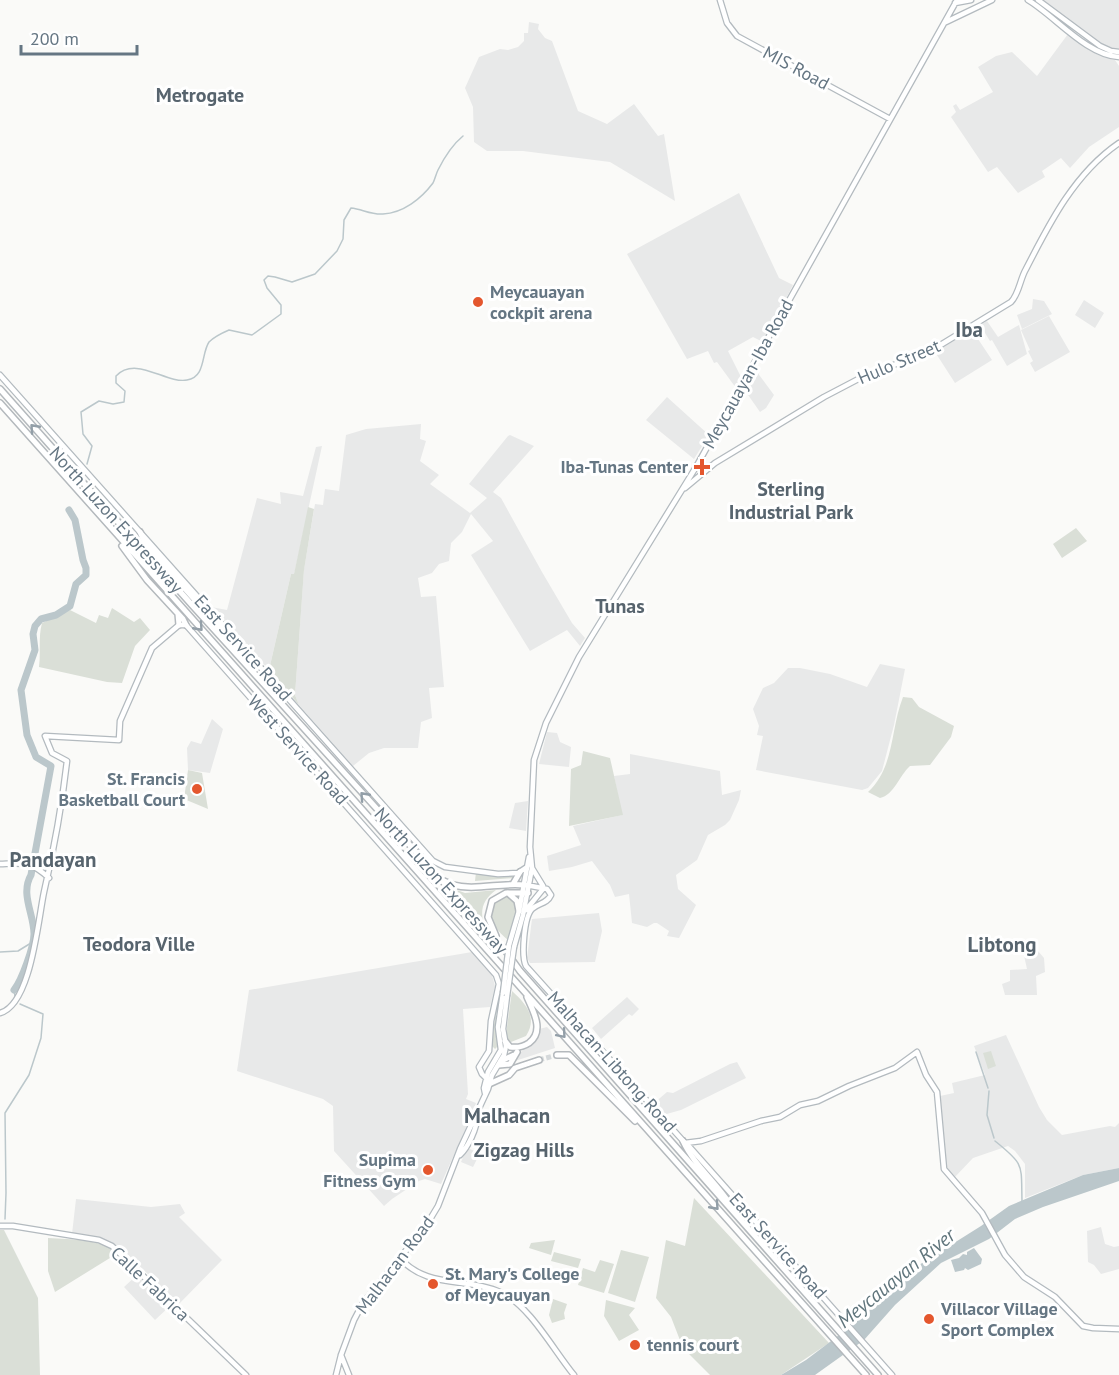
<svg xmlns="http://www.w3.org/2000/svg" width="1119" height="1375" font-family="'PT Sans',sans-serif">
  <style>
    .built { fill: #e8e9e9 }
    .green { fill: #dadfd7 }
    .water { fill: #bbc7cb }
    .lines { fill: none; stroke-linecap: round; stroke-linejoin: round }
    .stream { stroke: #bbc7cb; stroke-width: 1.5 }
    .river { stroke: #bbc7cb; stroke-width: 7 }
    .highway-tunnel { stroke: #d5d9db; stroke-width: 5; stroke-dasharray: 5 2.5; stroke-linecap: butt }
    .secondary-casing { stroke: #b3babf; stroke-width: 7 }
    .highway-casing { stroke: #b4b9bd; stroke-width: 8 }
    .secondary { stroke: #fff; stroke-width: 4.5 }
    .highway { stroke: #fff; stroke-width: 5 }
    .secondary-bridge-casing { stroke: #b3babf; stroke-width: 7; stroke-linecap: butt }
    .secondary-bridge { stroke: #fff; stroke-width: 4.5 }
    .oneway { stroke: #939fa8 }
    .poi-dot { fill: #e4572e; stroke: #fff; stroke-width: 2 }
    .labels { text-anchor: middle; stroke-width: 6; stroke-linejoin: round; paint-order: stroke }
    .street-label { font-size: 18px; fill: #657683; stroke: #fff }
    .poi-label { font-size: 18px; font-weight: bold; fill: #657683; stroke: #fff; text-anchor: start }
    .neighbourhood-label { font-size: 20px; font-weight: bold; fill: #57646e; stroke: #fff }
    .water-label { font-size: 20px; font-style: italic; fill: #60757c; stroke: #fff }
    .quarter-label { font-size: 21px; font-weight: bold; fill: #57646e; stroke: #fff }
  </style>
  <rect width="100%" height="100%" fill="#fafaf8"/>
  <path class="built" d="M 1041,0 L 1119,0 L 1119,50 L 1106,47 Z
    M 529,22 L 539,24 L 538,29 L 545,38 L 552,41 L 578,111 L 607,124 L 634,104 L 658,136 L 664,134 L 675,201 L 610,162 L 523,151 L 487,151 L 474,142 L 473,107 L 465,88 L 479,57 L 500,49 L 508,50 L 518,47 L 524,41 L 524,33 L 528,33 Z
    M 1068,34 L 1089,50 L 1103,57 L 1115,60 L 1119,66 L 1119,127 L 1089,147 L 1070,168 L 1061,158 L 1042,171 L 1045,177 L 1018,193 L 997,167 L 988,172 L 951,117 L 956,112 L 953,106 L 956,104 L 960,110 L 993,92 L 978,67 L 996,56 L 1012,52 L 1037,76 Z
    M 739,193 L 779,278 L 793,285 L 763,342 L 753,337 L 728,351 L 741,377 L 736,388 L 717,362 L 714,363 L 708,351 L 687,359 L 627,254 Z
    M 1033,299 L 1044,301 L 1052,314 L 1022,329 L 1017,315 L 1032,309 Z
    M 1084,300 L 1104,313 L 1095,328 L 1075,315 Z
    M 1049,316 L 1070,352 L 1035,372 L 1030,363 L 1033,361 L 1028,351 L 1030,350 L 1021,330 Z
    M 987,321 L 998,337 L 1019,325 L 1027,354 L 1007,366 L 992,340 L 990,341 L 980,325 Z
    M 972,330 L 992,360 L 955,383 L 935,352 Z
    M 757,372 L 774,395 L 766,408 L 760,412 L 746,392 Z
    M 667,397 L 709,435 L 694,459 L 646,420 Z
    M 421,424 L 420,439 L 426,441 L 420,461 L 439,475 L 430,484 L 470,513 L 487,498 L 469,484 L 508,436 L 510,435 L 534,446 L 493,492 L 501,498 L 542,572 L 572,623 L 585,638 L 580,646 L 567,630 L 530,651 L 471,555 L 493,541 L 471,514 L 462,532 L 451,543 L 449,561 L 439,564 L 432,573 L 418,578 L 421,597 L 436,596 L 444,687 L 429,688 L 432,718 L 421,722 L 418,748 L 384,748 L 369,753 L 353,766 L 299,705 L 295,695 L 304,569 L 315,504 L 323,505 L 325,489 L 339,491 L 346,435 L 366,429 Z
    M 322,446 L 294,575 L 291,574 L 269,670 L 211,607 L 227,610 L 257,498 L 281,504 L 280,492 L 303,496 L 316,447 Z
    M 880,664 L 905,669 L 894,725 L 882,771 L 868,788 L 862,790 L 756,770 L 763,736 L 757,735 L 759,726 L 753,709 L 763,688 L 774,683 L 788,668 L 800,668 L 830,674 L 867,687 Z
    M 212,719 L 223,729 L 210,773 L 188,770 L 187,748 L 191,741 L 201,744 Z
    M 547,732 L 557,733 L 560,742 L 571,747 L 569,767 L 539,764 Z
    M 630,754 L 720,771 L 722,795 L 741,790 L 739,800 L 730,820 L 725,825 L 708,835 L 697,860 L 676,875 L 678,889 L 696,905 L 679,938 L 667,936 L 669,931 L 657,923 L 654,923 L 647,927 L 632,923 L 629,894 L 615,897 L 610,885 L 592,861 L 572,867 L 549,871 L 547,856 L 581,845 L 573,826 L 622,815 L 614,776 L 630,774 Z
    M 528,801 L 526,831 L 509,828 L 515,803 Z
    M 599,913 L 602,931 L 595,962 L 530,963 L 527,958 L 532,919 Z
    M 1023,951 L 1038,951 L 1044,958 L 1045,972 L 1036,976 L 1037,995 L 1005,995 L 1002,984 L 1010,981 L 1010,970 L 1027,969 Z
    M 472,952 L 492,975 L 495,986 L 490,1007 L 463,1009 L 468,1094 L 466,1099 L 476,1103 L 473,1112 L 441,1184 L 425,1179 L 419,1181 L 392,1199 L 384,1206 L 334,1151 L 333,1106 L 323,1099 L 237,1071 L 249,990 Z
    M 627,997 L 639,1009 L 632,1016 L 629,1014 L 601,1039 L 592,1028 Z
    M 547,1027 L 551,1031 L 555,1048 L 515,1061 L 522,1051 L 533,1042 L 539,1029 Z
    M 1006,1035 L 1039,1107 L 1047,1120 L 1062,1135 L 1110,1126 L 1115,1127 L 1119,1123 L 1119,1168 L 1083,1175 L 1025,1198 L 1025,1164 L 1015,1151 L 1008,1146 L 973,1158 L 954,1178 L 946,1169 L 940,1096 L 954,1093 L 952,1083 L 985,1075 L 974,1046 Z
    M 737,1062 L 746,1078 L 681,1110 L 663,1115 L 653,1104 L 667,1092 L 673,1093 L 730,1064 Z
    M 467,1148 L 480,1153 L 473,1167 L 461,1162 Z
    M 76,1199 L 151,1207 L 180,1204 L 185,1213 L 179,1217 L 222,1260 L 179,1304 L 123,1250 L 104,1239 L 72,1234 Z
    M 1101,1227 L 1105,1244 L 1114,1247 L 1119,1246 L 1119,1269 L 1101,1274 L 1094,1265 L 1088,1262 L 1087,1231 Z
    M 138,1274 L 171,1305 L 155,1320 L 124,1287 Z"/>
  <path class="green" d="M 308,507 L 314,509 L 304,570 L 295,695 L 299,705 L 269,670 L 291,574 L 294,574 Z
    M 1076,528 L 1087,541 L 1062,558 L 1053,544 Z
    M 112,608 L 134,622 L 140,618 L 150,630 L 135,646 L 122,683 L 107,682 L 39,667 C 41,652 38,638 42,623 L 70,610 L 96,623 L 99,615 L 108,618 Z
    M 903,697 L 912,698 L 919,707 L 954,726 L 951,737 L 930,765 L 910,766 C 899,776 894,795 880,798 L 868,792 C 895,767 890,730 903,697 Z
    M 583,751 L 610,758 L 623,815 L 569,826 L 571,769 L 581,765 Z
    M 188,770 L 202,773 L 208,809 L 184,799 Z
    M 476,872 L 512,876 L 514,878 L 475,881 Z
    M 454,889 L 465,893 L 496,890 C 485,898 480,907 483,921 Z
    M 506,896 L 515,901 L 517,909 L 508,940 C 494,928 488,920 493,902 Z
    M 512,991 C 526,1004 538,1017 526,1036 L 511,1042 L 507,1039 L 506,1034 Z
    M 496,1010 L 498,1046 L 495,1049 L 491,1045 Z
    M 991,1051 L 996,1066 L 988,1069 L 983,1053 Z
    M 694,1198 L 829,1343 L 781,1375 L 710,1375 L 683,1348 L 671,1317 L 656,1298 L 666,1240 L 685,1246 Z
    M 0,1230 L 4,1230 L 38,1298 L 40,1375 L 0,1375 Z
    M 48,1238 C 73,1240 98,1238 118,1253 L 55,1292 L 48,1271 Z
    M 555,1240 L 551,1255 L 529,1248 L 531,1243 Z
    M 621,1250 L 649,1257 L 635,1302 L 608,1293 Z
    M 554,1252 L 581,1259 L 578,1268 L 551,1261 Z
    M 600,1260 L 614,1264 L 604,1293 L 578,1285 L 583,1268 L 595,1272 Z
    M 553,1299 L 567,1304 L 564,1313 L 565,1319 L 552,1323 L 549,1315 Z
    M 606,1300 L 635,1308 L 629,1315 L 639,1330 L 619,1341 L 604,1316 Z"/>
  <path class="water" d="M 1119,1168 L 1119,1181 L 1043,1207 L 1015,1219 L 989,1239 L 941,1263 L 895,1305 L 864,1340 L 815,1375 L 781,1375 L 806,1360 L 855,1323 L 911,1270 L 981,1226 L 1009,1206 L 1083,1175 Z
    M 974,1248 L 982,1259 L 981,1264 L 968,1270 L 965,1268 L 964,1270 L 955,1272 L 951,1260 L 959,1258 L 963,1254 L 967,1255 L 967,1252 Z"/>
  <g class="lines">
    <path class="stream" d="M 87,464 L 92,446 L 83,434 L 81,412 L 99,401 L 113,404 L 124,402 L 125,391 L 116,383 L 116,376 C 136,355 166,384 187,380 C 206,377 201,354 209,342 C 214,337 222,333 229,330 L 252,335 L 281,314 L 281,305 L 267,288 L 264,280 L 268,276 L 275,277 L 292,282 L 315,274 L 337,251 L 343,239 L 344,220 L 351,208 C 362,209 371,215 383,214 C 403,213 421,199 433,183 C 435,179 436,174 438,170 C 444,158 452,145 463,136
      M 0,952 L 18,951 L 31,943
      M 14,990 L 15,996
      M 976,1052 L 988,1088
      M 989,1091 L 987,1115 L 994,1138
      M 995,1141 C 1025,1165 1021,1164 1022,1201
      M 5,1219 L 6,1193 L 5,1113 L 29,1075 L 41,1038 L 43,1014 L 20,1004"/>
    <path class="river" d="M 14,990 C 22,980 34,946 34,934 C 34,914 20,894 31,875 L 51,766 L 36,757 L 27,735 L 21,690 L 35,650 L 33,634 L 35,626 L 41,619 L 56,615 L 70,606 L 76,584 L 86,575 L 86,568 L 83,560 L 75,520 L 69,510"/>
    <path class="highway-tunnel" d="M 539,1060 L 557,1055"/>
    <g class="secondary-casing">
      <path id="secondary" d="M 720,0 L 727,23 L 737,36 L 890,119
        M 1028,0 C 1055,16 1086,55 1119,57
        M 1038,0 L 1100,46 L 1111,51 L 1119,52
        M 955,3 L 971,0
        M 946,22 L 992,0
        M 0,375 L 433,861 L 445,867 L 498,874 L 518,873 L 527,867
        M 685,488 L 715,463 L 824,397 L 866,375 L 929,352 L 1011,302 C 1019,294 1020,279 1026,269 C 1050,222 1075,173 1119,143
        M 0,864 C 25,863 30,861 49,878
        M 532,868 L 543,886
        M 526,885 L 547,889 L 551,895 C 547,904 538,903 532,909 C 524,917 521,956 526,966 L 685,1143 L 701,1141 L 761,1121 L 780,1117 L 800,1105 L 818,1101 L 849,1086 L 895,1068 L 917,1052 L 926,1075 L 937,1092 L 944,1169 L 982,1213 L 1005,1255 L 1024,1277 L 1055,1297 L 1083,1326 L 1093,1328 L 1119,1329
        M 526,910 L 543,889
        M 509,945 L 519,911 L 529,857
        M 514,947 L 523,915 L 532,868 L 530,847 L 534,760 L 546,723 L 579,657 L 696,467 L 957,0
        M 0,1013 C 31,1005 38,920 44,892 C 54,849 62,805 67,761 L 52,753 L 45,736 L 119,740 L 120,721 L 152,648 L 179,625 L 186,625 L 496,975 L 499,984 L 491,1021 L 489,1051 L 479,1067 L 482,1074 L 486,1078
        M 485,1093 L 484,1088 L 488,1072 L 501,1050 L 498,1027 L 503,993
        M 687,1144 L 892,1375
        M 460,1155 C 468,1147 477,1129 477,1117
        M 0,1226 L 13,1226 L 99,1240 L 112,1246 L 246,1375
        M 400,1258 C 426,1289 469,1277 502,1293 C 530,1306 554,1351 574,1375
        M 341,1355 L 349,1375
        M 336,1375 L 341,1355 L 354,1320 L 363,1303 L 426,1226 L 438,1206 L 460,1149 L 488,1089 L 492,1075 L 504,1055 L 506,1046 L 503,1029 L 507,996"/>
    </g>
    <g class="highway-casing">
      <path id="highway" d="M 0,389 L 192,605 L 505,950 L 520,971 L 878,1375
        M 0,403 L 866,1375
        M 140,532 L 146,545 L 237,647 L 246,661
        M 122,546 L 147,580 L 183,619 L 186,625
        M 178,614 L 179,625
        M 444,881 C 468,894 497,882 524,885
        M 513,884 L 520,872
        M 508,893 L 517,901 L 519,911
        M 496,936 L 488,917 L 492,901 L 506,893 L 528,893
        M 505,1041 L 510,1047 C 517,1048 523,1047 529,1043 C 545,1031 533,1011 527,997
        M 557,1055 L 569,1055 L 635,1121
        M 501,1061 L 514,1055
        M 499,1065 L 510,1064 L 517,1052
        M 489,1084 L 509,1075 L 515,1068 L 539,1060
        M 683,1141 C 694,1165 716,1182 730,1204"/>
    </g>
    <use href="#secondary" class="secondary"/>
    <use href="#highway" class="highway"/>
    <g class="secondary-bridge-casing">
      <path id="secondary-bridge" d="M 503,993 L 509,945
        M 507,996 L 514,947"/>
    </g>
    <use href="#secondary-bridge" class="secondary-bridge"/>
  </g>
  <defs><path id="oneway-chevron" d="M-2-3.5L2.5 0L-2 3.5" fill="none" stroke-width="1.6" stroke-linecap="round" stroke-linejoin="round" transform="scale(1.5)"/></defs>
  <g class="oneway">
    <use href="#oneway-chevron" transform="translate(34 428) rotate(-132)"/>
    <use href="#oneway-chevron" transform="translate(199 627) rotate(48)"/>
    <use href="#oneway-chevron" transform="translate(364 796) rotate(-132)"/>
    <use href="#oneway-chevron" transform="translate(562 1034) rotate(49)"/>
    <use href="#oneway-chevron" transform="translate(715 1206) rotate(48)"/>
  </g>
  <g class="poi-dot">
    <circle cx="478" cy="302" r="6"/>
    <path d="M699 458h6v6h6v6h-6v6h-6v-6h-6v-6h6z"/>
    <circle cx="197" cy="789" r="6"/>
    <circle cx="428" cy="1170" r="6"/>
    <circle cx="433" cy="1284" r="6"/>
    <circle cx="929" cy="1319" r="6"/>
    <circle cx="635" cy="1345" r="6"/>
  </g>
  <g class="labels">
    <g class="street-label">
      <text transform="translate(796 68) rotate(28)" y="6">MIS Road</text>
      <text transform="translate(899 362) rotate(-23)" y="6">Hulo Street</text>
      <text transform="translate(748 374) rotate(-61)" y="6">Meycauayan-Iba Road</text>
      <text transform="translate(116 520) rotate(48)" y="6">North Luzon Expressway</text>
      <text transform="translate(243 648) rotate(48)" y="6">East Service Road</text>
      <text transform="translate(298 750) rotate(48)" y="6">West Service Road</text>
      <text transform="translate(441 881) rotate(48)" y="6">North Luzon Expressway</text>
      <text transform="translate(612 1062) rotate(48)" y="6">Malhacan-Libtong Road</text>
      <text transform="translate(778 1246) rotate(48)" y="6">East Service Road</text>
      <text transform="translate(395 1265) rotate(-53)" y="6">Malhacan Road</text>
      <text transform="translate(150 1284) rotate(43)" y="6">Calle Fabrica</text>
    </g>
    <g class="poi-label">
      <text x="490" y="298">Meycauayan<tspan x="490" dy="21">cockpit arena</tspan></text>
      <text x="688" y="473" text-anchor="end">Iba-Tunas Center</text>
      <text x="185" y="785" text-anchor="end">St. Francis<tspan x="185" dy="21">Basketball Court</tspan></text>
      <text x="416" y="1166" text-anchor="end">Supima<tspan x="416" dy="21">Fitness Gym</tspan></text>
      <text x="445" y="1280">St. Mary's College<tspan x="445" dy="21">of Meycauyan</tspan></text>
      <text x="941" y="1315">Villacor Village<tspan x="941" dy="21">Sport Complex</tspan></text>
      <text x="647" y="1351">tennis court</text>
    </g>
    <g class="neighbourhood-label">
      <text x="200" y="102">Metrogate</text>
      <text x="791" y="496">Sterling<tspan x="791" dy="23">Industrial Park</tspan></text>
      <text x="620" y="613">Tunas</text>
      <text x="139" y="951">Teodora Ville</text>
      <text x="524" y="1157">Zigzag Hills</text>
    </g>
    <g class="water-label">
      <text transform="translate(896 1278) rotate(-39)" y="7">Meycauayan River</text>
    </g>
    <g class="quarter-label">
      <text x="969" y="337">Iba</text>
      <text x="53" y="867">Pandayan</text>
      <text x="1002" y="952">Libtong</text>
      <text x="507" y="1123">Malhacan</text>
    </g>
  </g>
  <path d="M21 45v9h116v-9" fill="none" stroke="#657683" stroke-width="3"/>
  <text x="30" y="45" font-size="18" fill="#657683" stroke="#ffffff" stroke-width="4.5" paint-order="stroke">200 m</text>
</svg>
